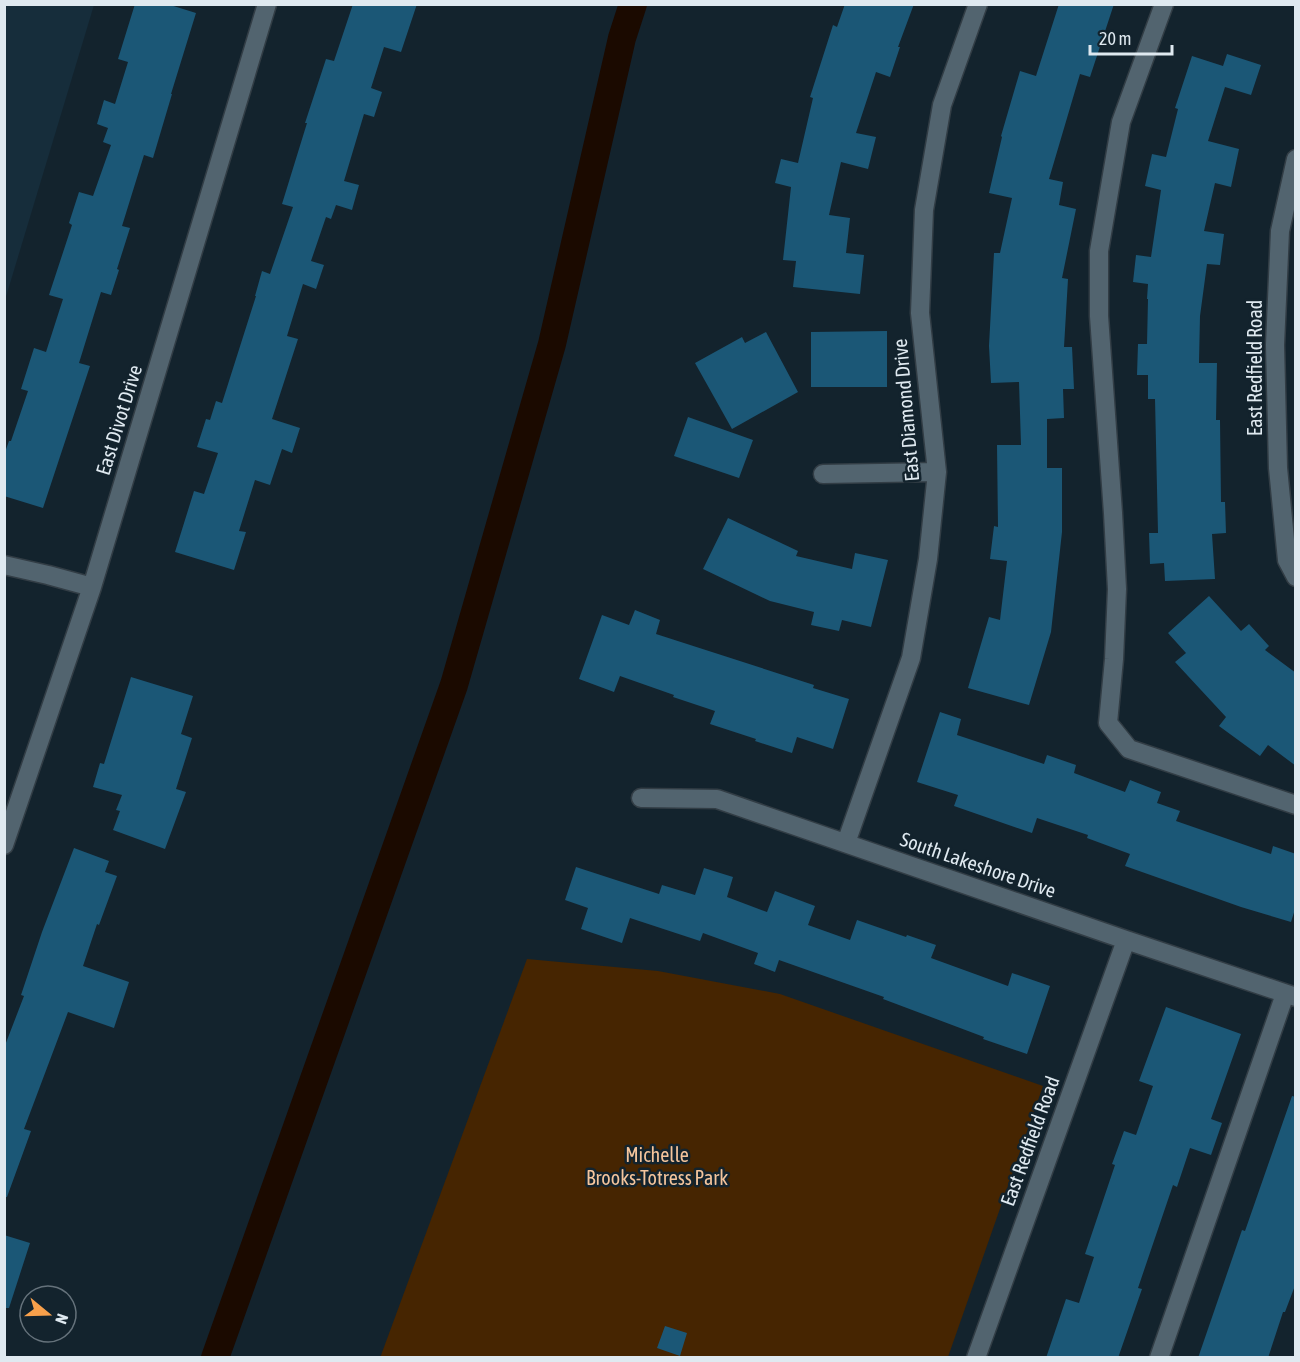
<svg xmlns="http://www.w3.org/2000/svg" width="1300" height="1362" font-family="'Asap Condensed',sans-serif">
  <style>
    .built { fill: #162d3b }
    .green { fill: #462501 }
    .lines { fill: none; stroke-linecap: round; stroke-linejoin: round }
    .canal { stroke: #1b0a00; stroke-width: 28 }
    .building { fill: #1b5776 }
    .minor-casing { stroke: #323d45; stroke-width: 21 }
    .minor { stroke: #52646f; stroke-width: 18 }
    .labels { text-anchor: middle; stroke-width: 5; stroke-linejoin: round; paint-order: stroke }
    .street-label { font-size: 20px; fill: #dfe9f0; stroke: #13232d }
    .park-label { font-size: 20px; fill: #f5c59c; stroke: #13232d }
  </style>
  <rect width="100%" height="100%" fill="#13232d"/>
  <path class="built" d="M 5,4 L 94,5 L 5,300 L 4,5 Z"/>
  <path class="green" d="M 527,959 L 658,971 L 780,994 L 1043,1086 L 948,1357 L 380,1358 Z"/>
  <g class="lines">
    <path class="canal" d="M 215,1358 L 454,685 L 552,344 L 622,38 L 633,4"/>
  </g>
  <path class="building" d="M 135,4 L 167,4 L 196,13 L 171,94 L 172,94 L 153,158 L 144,155 L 122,226 L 130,228 L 117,269 L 119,270 L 111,295 L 101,292 L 79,363 L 90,366 L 43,508 L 4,496 L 4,455 L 9,441 L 11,441 L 28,391 L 21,389 L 34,348 L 46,352 L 63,299 L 49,295 L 72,225 L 69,223 L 79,192 L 93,196 L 111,145 L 103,142 L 108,128 L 97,124 L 104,100 L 115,104 L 128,62 L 118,59 Z
    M 353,4 L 417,4 L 401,52 L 384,47 L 371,88 L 382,92 L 374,117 L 364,114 L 344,181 L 359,185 L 352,210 L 336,205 L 331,219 L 326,217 L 311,261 L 324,265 L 316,289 L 303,284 L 287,336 L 298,339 L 272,419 L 300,428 L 292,453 L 282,449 L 270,485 L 255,480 L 239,531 L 246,532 L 234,570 L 175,552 L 194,491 L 204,494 L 218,453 L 197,447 L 206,419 L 210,420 L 216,401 L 222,403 L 256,296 L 255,296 L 262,271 L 270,274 L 293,207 L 282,204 L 307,123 L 305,123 L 326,59 L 334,61 Z
    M 845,4 L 914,4 L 898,47 L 900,47 L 890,77 L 876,72 L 856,133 L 876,137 L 868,169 L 841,162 L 829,215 L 850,218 L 846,253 L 864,255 L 860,294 L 793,287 L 796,261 L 783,260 L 791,187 L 775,183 L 781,159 L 798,163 L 813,98 L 810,97 L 833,25 L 837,27 Z
    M 1059,4 L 1114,4 L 1090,77 L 1080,74 L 1049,179 L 1063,182 L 1059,205 L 1076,209 L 1062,278 L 1068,279 L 1064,347 L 1072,347 L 1074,389 L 1063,389 L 1064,418 L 1047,419 L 1047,468 L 1062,468 L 1062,532 L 1051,632 L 1029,705 L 968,688 L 989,617 L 1000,620 L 1007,561 L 990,559 L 994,526 L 998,527 L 997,445 L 1021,445 L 1019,382 L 991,383 L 989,346 L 994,253 L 1000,253 L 1012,198 L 989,193 L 1002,137 L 1001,136 L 1020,71 L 1036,76 Z
    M 1227,54 L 1261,65 L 1251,95 L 1225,87 L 1208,141 L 1239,149 L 1231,187 L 1215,183 L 1204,231 L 1224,234 L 1220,265 L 1207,264 L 1200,316 L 1199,363 L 1217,363 L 1216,420 L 1220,420 L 1221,502 L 1225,502 L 1226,533 L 1212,534 L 1215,579 L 1165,581 L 1164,563 L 1150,564 L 1149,533 L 1158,533 L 1155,399 L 1148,399 L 1148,375 L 1137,375 L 1138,344 L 1147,344 L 1148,299 L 1147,299 L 1148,284 L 1133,282 L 1136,255 L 1151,257 L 1161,190 L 1145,186 L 1152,154 L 1166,157 L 1178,109 L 1175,108 L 1192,56 L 1223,66 Z
    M 887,331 L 887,387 L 811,387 L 811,332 Z
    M 766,332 L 798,392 L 732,429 L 695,363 L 742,337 L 745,343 Z
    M 688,417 L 753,440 L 739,478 L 674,456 Z
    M 728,518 L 798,551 L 796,556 L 852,569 L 855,553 L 888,560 L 871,627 L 842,620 L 839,631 L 811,625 L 814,612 L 770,601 L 703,569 Z
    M 1209,596 L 1241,631 L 1249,624 L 1269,646 L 1265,650 L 1296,673 L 1296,766 L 1268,745 L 1260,756 L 1219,726 L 1226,717 L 1175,662 L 1186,653 L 1168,633 Z
    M 635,610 L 660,620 L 656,634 L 814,685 L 813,688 L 849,699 L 833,749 L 797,737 L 792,753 L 755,741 L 756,739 L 710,724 L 715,711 L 673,697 L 674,695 L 620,676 L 614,692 L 579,679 L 602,615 L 629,625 Z
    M 131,677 L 193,696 L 181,734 L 192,738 L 176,789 L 186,792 L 165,849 L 113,830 L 120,811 L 116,810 L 122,795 L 93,787 L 100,763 L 104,764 Z
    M 940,712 L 961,719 L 957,735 L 1044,764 L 1047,755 L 1076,765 L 1074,773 L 1125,792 L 1130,780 L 1161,792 L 1157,803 L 1180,811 L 1176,821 L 1271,854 L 1273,846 L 1296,854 L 1296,906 L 1291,922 L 1241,907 L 1125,866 L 1130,854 L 1087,838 L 1088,835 L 1037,818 L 1032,833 L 954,806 L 958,795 L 917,782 Z
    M 74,848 L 109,861 L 105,872 L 117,876 L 99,925 L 97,924 L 83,966 L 129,982 L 114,1028 L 68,1012 L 24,1129 L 31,1131 L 7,1197 L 4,1197 L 4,1048 L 24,996 L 21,995 L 42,932 Z
    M 576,867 L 659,894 L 662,885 L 695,895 L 704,868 L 733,877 L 727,897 L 767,912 L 775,891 L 815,906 L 808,925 L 850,940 L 857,920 L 906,937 L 907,935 L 936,945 L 931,958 L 1008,986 L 1012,973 L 1050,986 L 1027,1054 L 983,1039 L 984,1037 L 883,999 L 884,997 L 779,960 L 775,972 L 754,964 L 758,953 L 703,933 L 700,941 L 630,918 L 622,943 L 581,929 L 588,908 L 565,900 Z
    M 1166,1007 L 1241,1034 L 1211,1119 L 1222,1123 L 1211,1155 L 1190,1148 L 1177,1187 L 1173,1185 L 1138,1288 L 1142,1289 L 1118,1358 L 1046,1358 L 1066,1299 L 1079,1303 L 1094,1257 L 1085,1254 L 1115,1165 L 1112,1164 L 1124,1131 L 1136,1135 L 1153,1086 L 1139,1081 Z
    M 1292,1096 L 1296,1097 L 1296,1283 L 1285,1312 L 1283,1312 L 1268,1358 L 1198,1358 L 1242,1230 L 1245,1231 Z
    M 4,1235 L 30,1243 L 9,1308 L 4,1308 Z
    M 665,1326 L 687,1333 L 680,1356 L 657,1348 Z"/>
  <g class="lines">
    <g class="minor-casing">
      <path id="minor" d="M 1164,4 L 1121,122 L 1099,251 L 1099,316 L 1113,513 L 1117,589 L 1114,659 L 1108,723 L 1129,749 L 1296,805
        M 1296,159 L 1280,231 L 1275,345 L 1278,468 L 1287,560 L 1296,577
        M 823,474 L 937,472
        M 4,565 L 48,575 L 92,587
        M 641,798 L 717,799 L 1126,940 L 1296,997
        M 846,843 L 911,658 L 928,559 L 937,472 L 920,313 L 924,210 L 942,105 L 978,4
        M 4,845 L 92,587 L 267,4
        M 976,1358 L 1126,940
        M 1159,1358 L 1285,994"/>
    </g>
    <use href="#minor" class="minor"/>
  </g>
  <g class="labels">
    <g class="street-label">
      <text transform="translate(1255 368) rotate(-90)" y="7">East Redfield Road</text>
      <text transform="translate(906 410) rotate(-95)" y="7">East Diamond Drive</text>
      <text transform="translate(119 420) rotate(-73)" y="7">East Divot Drive</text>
      <text transform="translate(978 865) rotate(19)" y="7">South Lakeshore Drive</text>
      <text transform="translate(1030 1141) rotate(-70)" y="7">East Redfield Road</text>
    </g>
    <g class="park-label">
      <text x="657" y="1162">Michelle<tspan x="657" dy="23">Brooks-Totress Park</tspan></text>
    </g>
  </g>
  <rect width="1300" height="1362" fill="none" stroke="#dfe9f0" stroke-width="12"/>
  <g transform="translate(48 1314) rotate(109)"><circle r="28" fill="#13232d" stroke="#65727b" stroke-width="1.5"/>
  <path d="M0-4.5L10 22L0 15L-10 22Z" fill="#f8a04b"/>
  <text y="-9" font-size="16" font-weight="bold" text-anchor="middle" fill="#dfe9f0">N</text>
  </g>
  <path d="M1090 45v9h82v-9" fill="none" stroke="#dfe9f0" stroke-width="3"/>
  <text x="1099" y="45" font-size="18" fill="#dfe9f0" stroke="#13232d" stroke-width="4.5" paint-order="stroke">20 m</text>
</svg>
